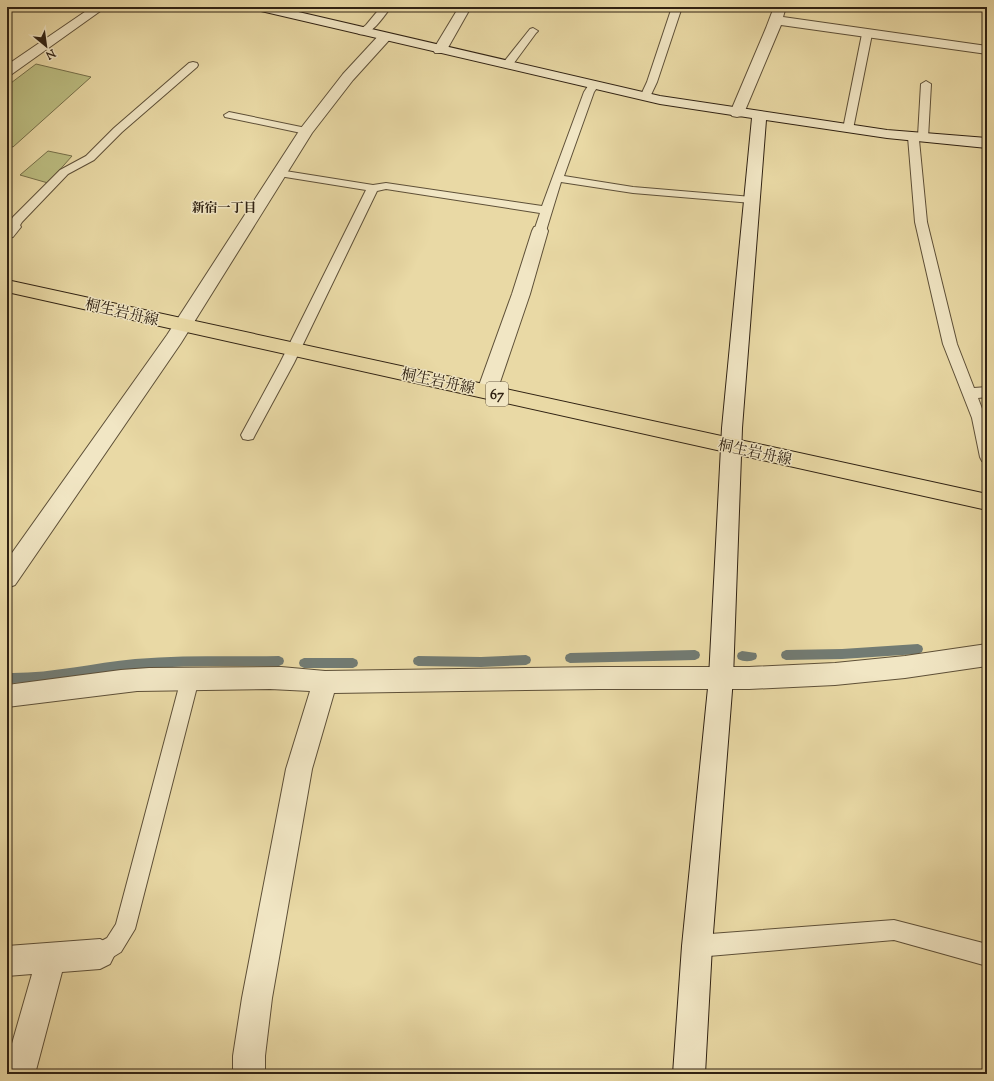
<svg xmlns="http://www.w3.org/2000/svg" width="994" height="1081" font-family="'Sorts Mill Goudy','Noto Serif JP',serif">
  <style>
    .green { fill: #bcbe82; stroke: #76704a }
    .lines { fill: none; stroke-linecap: round; stroke-linejoin: round }
    .stream { fill: #727b73; fill-rule: evenodd }
    .lane-casing { stroke: #5e5038; stroke-width: 2 }
    .street-casing { stroke: #5e5038; stroke-width: 2 }
    .secondary-casing { stroke: #302213; stroke-width: 2 }
    .primary-casing { stroke: #302213; stroke-width: 2 }
    .lane { fill: #f1e6c4; fill-rule: evenodd }
    .street { fill: #f1e6c4; fill-rule: evenodd }
    .secondary { fill: #f1e6c4; fill-rule: evenodd }
    .primary { fill: #e9d9a5; fill-rule: evenodd }
    .labels { text-anchor: middle; stroke-width: 3; stroke-linejoin: round; paint-order: stroke }
    .far-neighbourhood-label { font-size: 13px; font-weight: bold; fill: #302213; stroke: #f1e6c4 }
    .shield { fill: #f1e6c4; stroke: #6a5d48; stroke-width: 1 }
    .shield-label { font-size: 14px; font-weight: bold; fill: #302213 }
    .street-label { font-size: 15px; fill: #302213; stroke: #f1e6c4 }
  </style>
  <rect width="100%" height="100%" fill="#e9d9a5"/>
  <filter id="stains"><feTurbulence type="fractalNoise" baseFrequency=".005" numOctaves="4"/><feColorMatrix values="0 0 0 0 .2 0 0 0 0 .09 0 0 0 0 .02 0 0 0 .5 -.17"/></filter>
  <radialGradient id="worn" r=".72"><stop offset=".6" stop-color="#630" stop-opacity="0"/><stop offset="1" stop-color="#630" stop-opacity=".3"/></radialGradient>
  <path class="green" d="M 36,64 L 91,77 L 13,147 L 7,145 L 7,86 Z
    M 48,151 L 72,156 L 48,183 L 20,175 Z"/>
  <g class="lines">
    <path class="stream" d="M 918,644 L 922,646 L 923,649 L 922,652 L 918,654 L 842,659 L 786,660 L 782,658 L 781,655 L 782,652 L 786,650 L 842,649 Z
      M 695,650 L 699,652 L 700,655 L 699,658 L 695,660 L 570,663 L 566,661 L 565,658 L 566,655 L 570,653 Z
      M 742,651 L 756,653 L 757,656 L 756,659 C 750,662 744,662 738,659 L 737,656 L 738,653 Z
      M 526,655 L 530,657 L 531,660 L 530,663 L 526,665 L 481,667 L 418,666 L 414,664 L 413,661 L 414,658 L 418,656 L 481,657 Z
      M 279,656 L 283,658 L 284,661 L 283,664 L 279,666 C 232,667 184,665 136,669 C 93,673 51,684 7,683 L 7,673 C 50,674 92,663 135,659 C 183,655 231,657 279,656 Z
      M 304,658 L 353,658 L 357,660 L 358,663 L 357,666 L 353,668 L 304,668 L 300,666 L 299,663 L 300,660 Z"/>
    <g class="lane-casing">
      <path id="lane" d="M 381,7 L 391,7 C 384,16 371,37 359,34 L 357,32 L 366,25 Z
        M 672,7 L 682,7 L 657,82 L 649,99 L 641,99 L 640,97 L 647,82 Z
        M 533,28 L 538,31 L 536,33 L 511,67 L 503,67 L 502,65 L 503,63 L 530,29 Z
        M 867,31 L 872,34 L 853,129 L 848,132 L 843,129 L 862,34 Z
        M 193,62 L 197,63 L 198,65 L 197,67 L 122,132 L 94,160 L 68,174 L 22,222 L 17,230 L 9,230 L 7,227 L 13,217 L 60,170 L 86,156 L 114,128 L 189,63 Z
        M 926,81 L 931,84 L 928,138 L 923,141 L 919,140 L 927,222 L 957,344 L 974,388 L 987,387 L 987,397 L 978,398 L 987,422 L 987,463 L 982,461 L 980,457 L 972,418 L 943,344 L 915,222 L 908,137 L 913,134 L 918,136 L 921,84 Z
        M 594,82 L 599,85 L 594,92 L 564,176 L 633,187 L 752,197 L 756,198 L 758,200 L 756,202 L 752,203 L 633,193 L 561,182 L 546,231 L 544,234 L 536,234 L 534,231 L 540,213 L 386,189 L 377,191 L 294,363 L 255,435 L 253,439 L 248,440 L 243,439 L 241,435 L 280,363 L 366,190 L 279,176 L 275,175 L 273,173 L 275,171 L 279,170 L 373,185 L 386,183 L 542,206 L 584,92 L 590,83 Z
        M 229,112 L 306,128 L 311,131 L 306,134 L 225,117 L 224,115 Z
        M 190,671 L 196,673 L 199,679 L 135,929 L 121,952 L 100,965 L 92,962 L 89,954 L 92,946 L 107,938 L 116,924 L 181,679 L 184,673 Z
        M 894,920 L 987,944 L 987,966 L 894,940 L 697,957 L 690,953 L 686,946 L 690,939 L 697,935 Z"/>
    </g>
    <g class="street-casing">
      <path id="street" d="M 92,7 L 106,7 L 12,74 L 7,75 L 7,65 Z
        M 459,7 L 471,7 L 445,53 L 435,53 L 433,50 Z
        M 774,7 L 786,7 L 783,17 L 987,46 L 987,54 L 781,25 L 744,113 L 742,116 L 737,117 L 732,116 L 730,113 L 766,28 Z
        M 385,33 L 390,34 L 392,37 L 353,80 L 312,133 L 181,343 L 15,585 L 7,588 L 7,560 L 167,335 L 301,128 L 343,74 L 380,34 Z
        M 13,222 L 19,223 L 21,227 L 13,237 L 7,238 L 7,224 Z
        M 540,226 L 546,227 L 548,231 L 530,294 L 497,391 L 494,396 L 487,398 L 480,396 L 477,391 L 512,294 L 532,231 L 534,227 Z
        M 987,644 L 987,666 L 905,678 L 835,685 L 749,689 L 599,689 L 334,693 L 312,769 L 272,998 L 265,1056 L 265,1074 L 233,1074 L 233,1056 L 242,998 L 286,769 L 310,691 L 270,689 L 137,691 L 7,707 L 7,685 L 121,670 L 149,668 L 281,667 L 325,671 L 599,667 L 749,667 L 835,663 L 905,656 Z
        M 100,939 L 110,944 L 115,954 L 110,964 L 100,969 L 62,972 L 35,1074 L 7,1074 L 7,1061 L 32,974 L 7,976 L 7,946 Z"/>
    </g>
    <g class="secondary-casing">
      <path id="secondary" d="M 255,7 L 277,7 L 660,96 L 887,130 L 987,138 L 987,148 L 887,138 L 766,120 L 742,428 L 733,678 L 712,946 L 705,1074 L 673,1074 L 682,946 L 709,678 L 722,428 L 752,118 L 660,104 L 261,11 L 257,10 Z"/>
    </g>
    <g class="primary-casing">
      <path id="primary" d="M 7,280 L 987,494 L 987,510 L 7,292 Z"/>
    </g>
    <use href="#lane" class="lane"/>
    <use href="#street" class="street"/>
    <use href="#secondary" class="secondary"/>
    <use href="#primary" class="primary"/>
  </g>
  <g class="labels">
    <g class="far-neighbourhood-label">
      <text x="224" y="212">新宿一丁目</text>
    </g>
    <rect class="shield" x="486" y="382" width="22" height="24" rx="3"/>
    <g class="shield-label">
      <text x="497" y="399">67</text>
    </g>
    <g class="street-label">
      <text transform="translate(122 312) rotate(13)" y="5">桐生岩舟線</text>
      <text transform="translate(438 381) rotate(12)" y="5">桐生岩舟線</text>
      <text transform="translate(755 452) rotate(12)" y="5">桐生岩舟線</text>
    </g>
  </g>
  <rect width="994" height="1081" fill="none" stroke="#e9d9a5" stroke-width="24"/>
  <rect x="8" y="8" width="978" height="1065" fill="none" stroke="#302213" stroke-width="2"/>
  <rect x="12" y="12" width="970" height="1057" fill="none" stroke="#302213"/>
  <g transform="translate(46 46) rotate(151)" stroke="#f1e6c4" stroke-width="3" paint-order="stroke">
  <path d="M0-3L7 15L0 10L-7 15Z" fill="#302213"/>
  <text y="-6" font-size="11" font-weight="bold" text-anchor="middle" fill="#302213">N</text>
  </g>
  <rect width="100%" height="100%" filter="url(#stains)"/>
  <rect width="100%" height="100%" fill="url(#worn)"/>
</svg>
